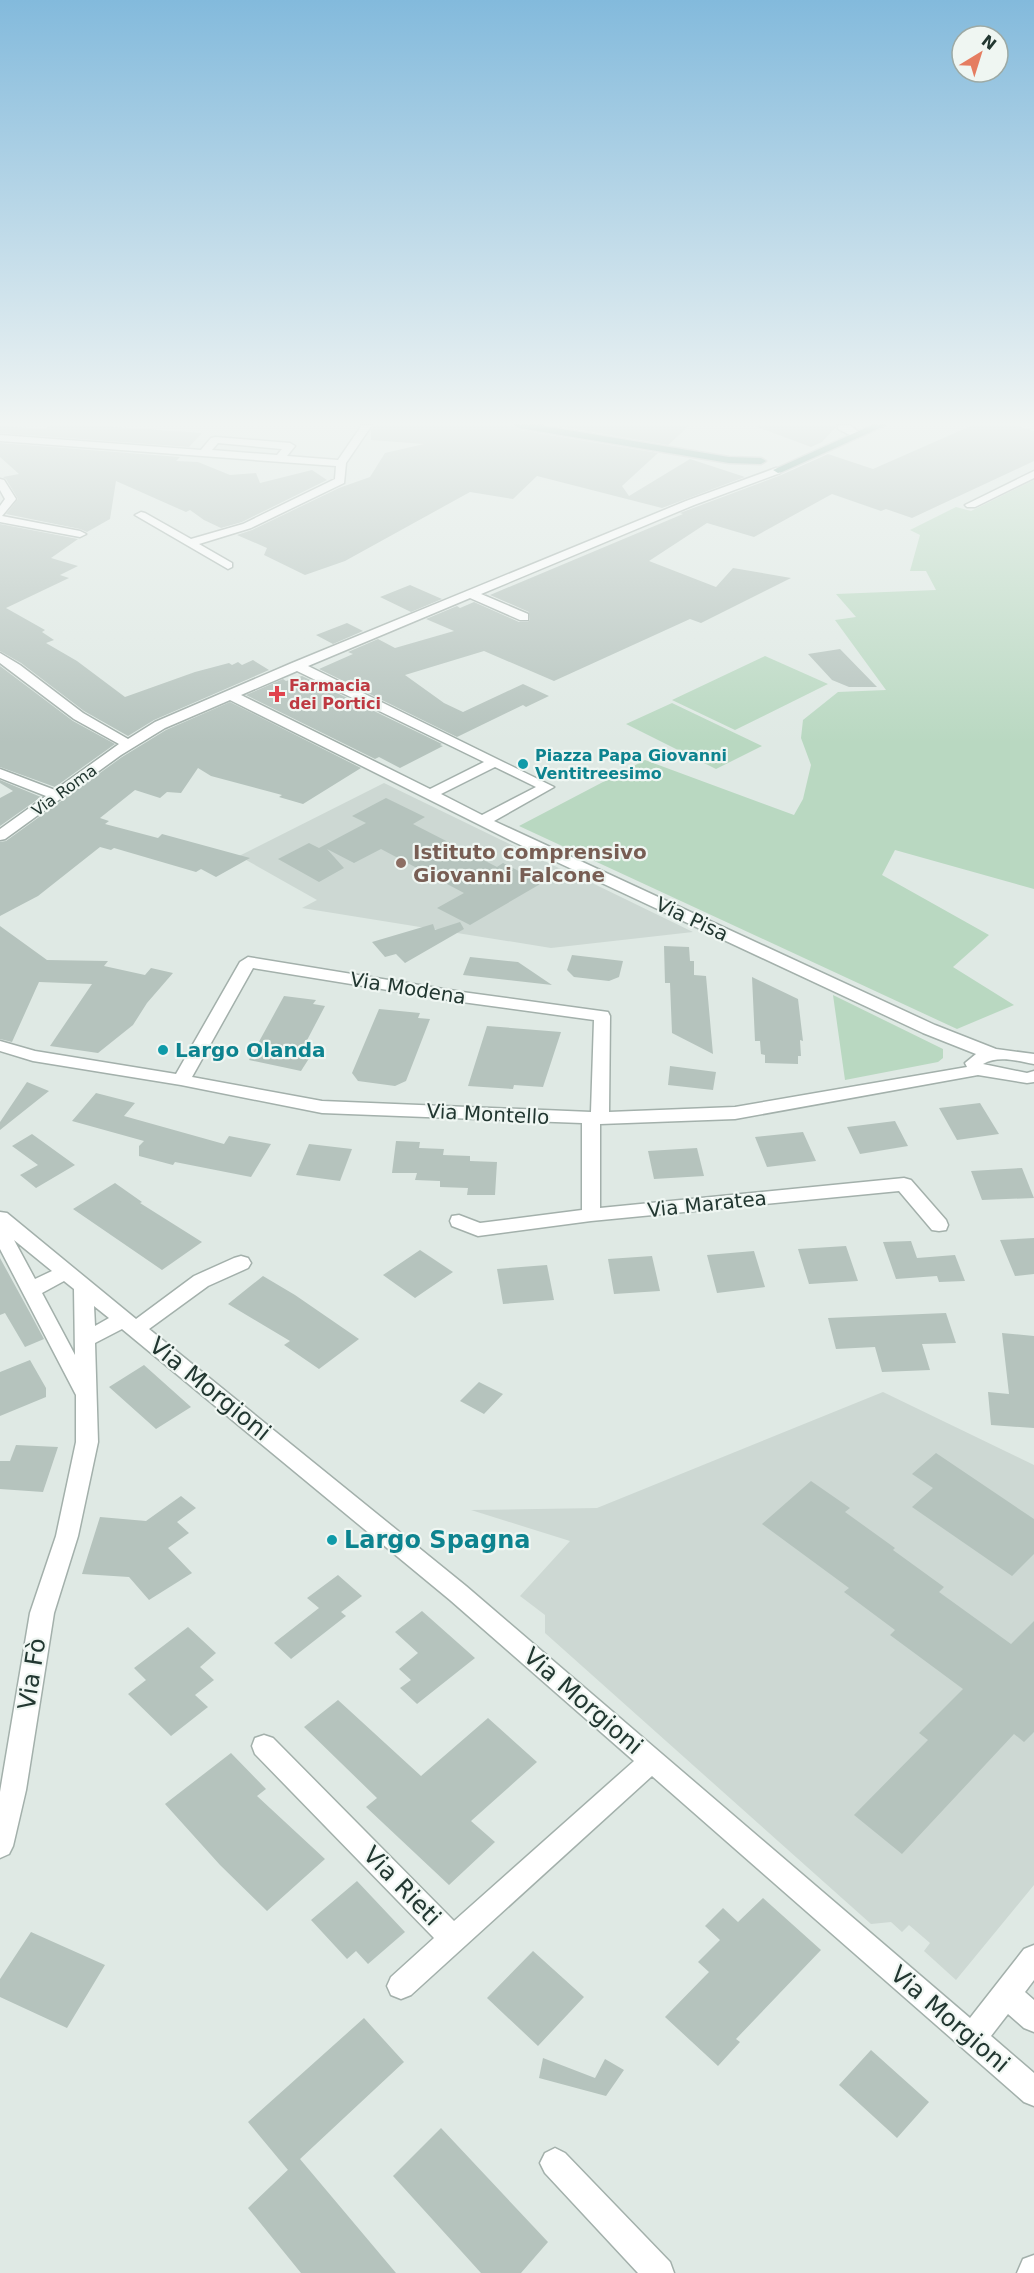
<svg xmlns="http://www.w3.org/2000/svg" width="1034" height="2273" font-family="'DejaVu Sans',sans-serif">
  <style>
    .built { fill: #cdd8d3 }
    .green { fill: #b9d8c1 }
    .building { fill: #b5c3bd }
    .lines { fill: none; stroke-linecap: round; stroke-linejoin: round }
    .minor-casing { stroke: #a3b0ab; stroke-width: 3 }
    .major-casing { stroke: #bdc3c1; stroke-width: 3 }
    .minor { fill: #fff; fill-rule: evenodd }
    .major { fill: #679a8c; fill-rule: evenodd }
    .health-dot { fill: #e0444e; stroke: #eff6f2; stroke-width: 2 }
    .culture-dot { fill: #0f9aa8; stroke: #eff6f2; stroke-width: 2 }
    .education-dot { fill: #8d6e63; stroke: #eff6f2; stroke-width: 2 }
    .labels { text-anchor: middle; stroke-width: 4.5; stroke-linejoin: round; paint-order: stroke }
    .far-health-label { font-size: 16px; font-weight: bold; fill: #be3a42; stroke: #eff6f2; text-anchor: start }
    .far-culture-label { font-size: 16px; font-weight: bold; fill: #0d838f; stroke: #eff6f2; text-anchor: start }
    .far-street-label { font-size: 16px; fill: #223731; stroke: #eff6f2 }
    .education-label { font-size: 20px; font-weight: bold; fill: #785e54; stroke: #eff6f2; text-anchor: start }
    .street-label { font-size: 20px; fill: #223731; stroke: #eff6f2 }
    .culture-label { font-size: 20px; font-weight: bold; fill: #0d838f; stroke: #eff6f2; text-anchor: start }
    .near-street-label { font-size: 24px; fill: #223731; stroke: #eff6f2 }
    .near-culture-label { font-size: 24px; font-weight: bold; fill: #0d838f; stroke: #eff6f2; text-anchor: start }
  </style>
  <rect width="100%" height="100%" fill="#dfe9e4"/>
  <path class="built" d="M 384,783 L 565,871 L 574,878 L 588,881 L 693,932 L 551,948 L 302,908 L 317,900 L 239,856 Z
    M 883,1392 L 1034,1465 L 1034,1885 L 956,1980 L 924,1951 L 930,1943 L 909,1925 L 902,1932 L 891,1922 L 871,1924 L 545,1633 L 545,1615 L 520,1596 L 570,1541 L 471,1510 L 597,1508 Z"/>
  <path class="green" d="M 1034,480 L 1034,889 L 895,850 L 882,875 L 989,935 L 953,967 L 1014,1005 L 957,1029 L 519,826 L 645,760 L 794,815 L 803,799 L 811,765 L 801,738 L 803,720 L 838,692 L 886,690 L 835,620 L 856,617 L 836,594 L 936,590 L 926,571 L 910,571 L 920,535 L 910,530 L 956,507 L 971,511 Z
    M 765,656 L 828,684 L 735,730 L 672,700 Z
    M 672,703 L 762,746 L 716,769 L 626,724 Z
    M 833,995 L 943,1049 L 943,1058 L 938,1062 L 845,1080 Z"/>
  <path class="building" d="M 49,425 L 86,425 L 202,433 L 189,447 L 0,433 L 0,426 L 46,429 Z
    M 374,425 L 512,425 L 519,430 L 658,453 L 622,486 L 629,496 L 690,459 L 745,477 L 662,508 L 537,476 L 513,499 L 470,492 L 345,561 L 305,575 L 264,555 L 267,548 L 237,535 L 252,530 L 339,488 L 370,477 L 385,453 L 424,444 L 371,440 L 371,430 Z
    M 552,425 L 690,425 L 668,445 Z
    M 757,425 L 836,425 L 836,427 L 822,442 L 811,447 L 757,427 Z
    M 973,425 L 1013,425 L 1034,431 L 1034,461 L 912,518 L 886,509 L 881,511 L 832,494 L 754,537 L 707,523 L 649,561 L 716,587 L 733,568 L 791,578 L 701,623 L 690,619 L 554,681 L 484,651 L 405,675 L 444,703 L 463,712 L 523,684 L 549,696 L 526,707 L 523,705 L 457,737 L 319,669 L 353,654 L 348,652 L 378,639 L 395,648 L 454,631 L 426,619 L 457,606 L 460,608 L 474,602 L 519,622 L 528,622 L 530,620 L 529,612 L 490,595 L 683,514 L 680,513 L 781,475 L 828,454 L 873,469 Z
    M 0,443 L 180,457 L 176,461 L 198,462 L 230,475 L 256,473 L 260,483 L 312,470 L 327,480 L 242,522 L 221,528 L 204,520 L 190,510 L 186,512 L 116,481 L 110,519 L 87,532 L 80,529 L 6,514 L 18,499 L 6,479 L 3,477 L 19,474 L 0,457 Z
    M 0,524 L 78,539 L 51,558 L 78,566 L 60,575 L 69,578 L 6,608 L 45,630 L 42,632 L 54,640 L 46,643 L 77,661 L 125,697 L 195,672 L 229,663 L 232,665 L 238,662 L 242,665 L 253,660 L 269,670 L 154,720 L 128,736 L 84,711 L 21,663 L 0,651 Z
    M 410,585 L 442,599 L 411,612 L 380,597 Z
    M 347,623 L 363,631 L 333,644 L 316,635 Z
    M 840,649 L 877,687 L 849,687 L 832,680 L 808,654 Z
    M 0,666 L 73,721 L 115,744 L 55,787 L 0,767 Z
    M 302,676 L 442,744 L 440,745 L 443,746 L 400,768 L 379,757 L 375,759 L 246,695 L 283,679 L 286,681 Z
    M 230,702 L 361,768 L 303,804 L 279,797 L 282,795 L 211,776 L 198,768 L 181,793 L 167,792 L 160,798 L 135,790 L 100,818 L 109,821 L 105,824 L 158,838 L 162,834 L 250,858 L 216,877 L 201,869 L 196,872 L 114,848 L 111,850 L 100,847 L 38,896 L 0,916 L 0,842 L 6,841 L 122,757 L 166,730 Z
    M 0,780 L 41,797 L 0,826 L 0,798 L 13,791 L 0,783 Z
    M 386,798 L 425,817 L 413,824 L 497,867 L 503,863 L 542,883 L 470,925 L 437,908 L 464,893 L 381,849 L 354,863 L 327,849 L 344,868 L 319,882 L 278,859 L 309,843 L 319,848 L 366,823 L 352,816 Z
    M 460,922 L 464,929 L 405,963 L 396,954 L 385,957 L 372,942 L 433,924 L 435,930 Z
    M 0,926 L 47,960 L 108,961 L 104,966 L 145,975 L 151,968 L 173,973 L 147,1003 L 133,1025 L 98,1053 L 50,1046 L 92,984 L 39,982 L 12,1042 L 0,1039 Z
    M 664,946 L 689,947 L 690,961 L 694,961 L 694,975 L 706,976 L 713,1054 L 672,1033 L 670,983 L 665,983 Z
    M 572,955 L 623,961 L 619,977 L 609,981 L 574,977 L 567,970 Z
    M 470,957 L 518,962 L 552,985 L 463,975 Z
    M 752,977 L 798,999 L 803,1041 L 800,1040 L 801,1056 L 798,1056 L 798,1064 L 765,1063 L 765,1055 L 761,1054 L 760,1041 L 755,1041 Z
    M 284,996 L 316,1000 L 313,1004 L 325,1006 L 305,1044 L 317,1046 L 301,1071 L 249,1060 Z
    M 379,1009 L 420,1013 L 418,1018 L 430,1019 L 406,1081 L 395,1086 L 358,1081 L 352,1073 Z
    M 487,1026 L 561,1032 L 543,1087 L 514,1085 L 513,1089 L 468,1086 Z
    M 670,1066 L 716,1072 L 713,1090 L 668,1085 Z
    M 27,1082 L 49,1091 L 0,1130 L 0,1122 Z
    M 96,1093 L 135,1103 L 124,1116 L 224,1144 L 229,1136 L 271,1144 L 251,1177 L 175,1162 L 173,1165 L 139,1156 L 139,1146 L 144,1141 L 72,1121 Z
    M 980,1103 L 999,1134 L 957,1140 L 939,1108 Z
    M 895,1121 L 908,1146 L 860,1154 L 847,1127 Z
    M 803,1132 L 816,1161 L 767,1167 L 755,1137 Z
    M 32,1134 L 75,1165 L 36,1188 L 20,1175 L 38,1165 L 12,1146 Z
    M 396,1141 L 420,1142 L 419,1148 L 444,1149 L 443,1155 L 470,1156 L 470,1161 L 497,1162 L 495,1195 L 467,1195 L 468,1188 L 440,1187 L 440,1181 L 415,1180 L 417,1173 L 392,1173 Z
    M 309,1144 L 352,1149 L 340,1181 L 296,1175 Z
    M 697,1148 L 704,1176 L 654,1179 L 648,1151 Z
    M 1022,1168 L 1034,1198 L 982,1200 L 971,1171 Z
    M 115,1183 L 142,1202 L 140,1203 L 202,1242 L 162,1270 L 73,1209 Z
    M 1034,1238 L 1034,1274 L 1015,1276 L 1000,1240 Z
    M 911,1241 L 917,1258 L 955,1255 L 965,1281 L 939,1282 L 937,1276 L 896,1279 L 883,1242 Z
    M 846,1246 L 858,1281 L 809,1284 L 798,1249 Z
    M 420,1250 L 453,1272 L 415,1298 L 383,1275 Z
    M 754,1251 L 765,1287 L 717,1293 L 707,1255 Z
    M 652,1256 L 660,1291 L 614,1294 L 608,1259 Z
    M 0,1258 L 29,1311 L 44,1339 L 25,1347 L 5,1313 L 0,1315 Z
    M 547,1265 L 554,1300 L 503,1304 L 497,1269 Z
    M 263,1276 L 295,1295 L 359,1339 L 319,1369 L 284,1345 L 290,1341 L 228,1304 Z
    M 946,1313 L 956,1343 L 922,1344 L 930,1370 L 882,1372 L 875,1347 L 836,1349 L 828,1318 Z
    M 1002,1333 L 1034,1336 L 1034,1428 L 991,1425 L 988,1392 L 1009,1394 Z
    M 30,1360 L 46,1388 L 46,1397 L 0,1416 L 0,1372 Z
    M 144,1365 L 191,1407 L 156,1429 L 109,1387 Z
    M 479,1382 L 503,1394 L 484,1414 L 460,1401 Z
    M 16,1445 L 58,1447 L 43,1492 L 0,1489 L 0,1461 L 10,1461 Z
    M 936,1453 L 1034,1519 L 1034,1554 L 1012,1576 L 912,1507 L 933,1488 L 912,1474 Z
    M 811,1481 L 850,1508 L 845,1512 L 895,1548 L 893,1550 L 944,1587 L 939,1592 L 1011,1644 L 1034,1621 L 1034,1732 L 1024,1742 L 1014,1734 L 902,1854 L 854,1815 L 928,1740 L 919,1733 L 963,1689 L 890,1635 L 895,1630 L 844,1592 L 849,1588 L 762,1524 Z
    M 181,1496 L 196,1508 L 177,1522 L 189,1533 L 168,1548 L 192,1573 L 149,1600 L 129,1577 L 82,1574 L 100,1517 L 146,1521 Z
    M 338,1575 L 362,1596 L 341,1612 L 346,1616 L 291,1659 L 274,1643 L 319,1608 L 307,1598 Z
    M 422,1611 L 475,1658 L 417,1704 L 400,1688 L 411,1680 L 399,1669 L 418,1653 L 395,1632 Z
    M 188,1627 L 216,1653 L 200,1667 L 214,1680 L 195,1695 L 208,1707 L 171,1736 L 128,1694 L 146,1680 L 134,1668 Z
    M 338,1700 L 421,1776 L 488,1718 L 537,1762 L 471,1821 L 495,1842 L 449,1885 L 366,1807 L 377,1798 L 304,1727 Z
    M 231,1753 L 266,1789 L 257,1796 L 325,1859 L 267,1911 L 220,1865 L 165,1804 Z
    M 357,1881 L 405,1932 L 368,1964 L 356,1951 L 347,1959 L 311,1920 Z
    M 763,1898 L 821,1950 L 736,2039 L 740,2042 L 718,2066 L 665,2017 L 709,1972 L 698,1962 L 720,1940 L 705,1926 L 723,1908 L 738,1922 Z
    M 31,1932 L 105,1965 L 67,2028 L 0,1997 L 0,1979 Z
    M 533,1951 L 584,1997 L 538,2046 L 487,1998 Z
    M 364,2018 L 404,2062 L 300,2159 L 396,2273 L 301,2273 L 248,2208 L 294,2164 L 288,2170 L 248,2122 Z
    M 871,2050 L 929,2102 L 897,2138 L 839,2085 Z
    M 543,2058 L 595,2078 L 605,2059 L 624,2070 L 606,2096 L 539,2078 Z
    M 441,2128 L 548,2242 L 521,2273 L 481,2273 L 393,2176 Z"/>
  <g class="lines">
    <g class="minor-casing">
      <path id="minor" d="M 362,425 L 372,425 L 346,463 L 344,483 L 251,528 L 199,544 L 232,563 L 232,567 L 228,569 L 135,515 L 141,512 L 145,513 L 191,539 L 243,524 L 335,479 L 336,466 L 0,441 L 0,435 L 201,450 L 211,438 L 215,437 L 290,443 L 295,446 L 287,456 L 338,460 ZM 218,443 L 282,449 L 277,455 L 212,450 Z
        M 838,425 L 849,425 L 863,435 L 854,437 L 838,429 Z
        M 776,468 L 780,469 L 780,473 L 694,505 L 481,594 L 528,614 L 528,620 L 520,620 L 470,598 L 308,666 L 554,787 L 494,821 L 935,1025 L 996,1049 L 1034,1054 L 1034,1064 C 1018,1061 998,1055 983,1064 L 1027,1073 L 1034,1071 L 1034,1082 L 1027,1083 L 978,1075 L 735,1119 L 600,1124 L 600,1208 L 904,1178 L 911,1180 L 946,1220 L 948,1225 L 946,1230 L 939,1231 L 932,1230 L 899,1191 L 591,1221 L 478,1236 L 452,1226 L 450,1221 L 452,1216 L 459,1215 L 480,1223 L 582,1210 L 582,1123 L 322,1113 L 181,1085 L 33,1061 L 0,1051 L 0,1041 L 35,1051 L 176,1074 L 240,962 L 248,957 L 462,992 L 608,1012 L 610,1016 L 609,1112 L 735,1107 L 967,1067 L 965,1063 L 976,1054 L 923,1033 L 514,842 L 230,700 L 165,728 L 121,755 L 5,839 L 0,840 L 0,829 L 46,796 L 0,778 L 0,769 L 55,790 L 119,744 L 74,719 L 0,663 L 0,653 L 20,665 L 83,713 L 128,739 L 155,722 L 292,663 L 686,501 ZM 297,671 L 484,762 L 430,789 L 241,695 ZM 495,767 L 536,787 L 482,815 L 441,794 ZM 253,968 L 462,1002 L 594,1020 L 591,1112 L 322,1101 L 192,1077 Z
        M 1034,471 L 1034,478 L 975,507 L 967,507 L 965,505 Z
        M 0,479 L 4,480 L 16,499 L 2,516 L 80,531 L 86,534 L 80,537 L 0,522 L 0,506 L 5,499 L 0,490 Z
        M 0,1212 L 7,1213 L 136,1319 L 194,1276 L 234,1258 L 241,1256 L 248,1258 L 251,1263 L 248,1268 L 208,1286 L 149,1329 L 466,1586 L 970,2018 L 1024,1949 L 1034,1945 L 1034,1980 L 1025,1992 L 1034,2000 L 1034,2032 L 1024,2028 L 1008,2014 L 991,2036 L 1034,2073 L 1034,2106 L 1024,2102 L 652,1776 L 411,1995 L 401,1999 L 391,1995 L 387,1986 L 391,1977 L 434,1938 L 255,1754 L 252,1746 L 255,1738 L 264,1735 L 273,1738 L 454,1921 L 634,1761 L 450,1600 L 122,1329 L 95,1343 L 98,1442 L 78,1536 L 54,1613 L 26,1790 L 13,1846 L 9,1854 L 0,1858 L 0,1792 L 30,1613 L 56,1536 L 76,1442 L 76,1395 L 0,1249 ZM 14,1240 L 52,1271 L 35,1279 ZM 64,1281 L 74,1289 L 75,1355 L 42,1293 ZM 94,1306 L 109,1318 L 95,1326 Z
        M 555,2148 L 565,2153 L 670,2262 L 674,2273 L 638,2273 L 545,2173 L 540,2163 L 545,2153 Z
        M 1034,2255 L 1034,2273 L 1017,2273 L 1023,2259 Z"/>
    </g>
    <g class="major-casing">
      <path id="major" d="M 514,425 L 538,425 L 729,457 L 761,458 L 766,461 L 761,464 L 729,463 L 519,428 Z
        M 872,425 L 886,425 L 782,472 L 778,473 L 773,470 Z"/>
    </g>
    <use href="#minor" class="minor"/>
    <use href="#major" class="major"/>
  </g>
  <linearGradient id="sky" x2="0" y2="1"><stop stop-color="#83badc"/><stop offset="0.57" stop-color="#f1f5f3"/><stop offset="1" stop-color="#f1f5f3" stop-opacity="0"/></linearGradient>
  <rect width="1034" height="743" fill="url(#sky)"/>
  <path class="health-dot" d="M274 685h6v6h6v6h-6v6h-6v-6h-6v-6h6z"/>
  <g class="culture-dot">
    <circle cx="523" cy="764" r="6"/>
    <circle cx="163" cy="1050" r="6"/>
    <circle cx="332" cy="1540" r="6"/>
  </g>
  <circle class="education-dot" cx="401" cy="863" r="6"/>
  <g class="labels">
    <g class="far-health-label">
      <text x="289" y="691">Farmacia<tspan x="289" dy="18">dei Portici</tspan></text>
    </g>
    <g class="far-culture-label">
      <text x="535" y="761">Piazza Papa Giovanni<tspan x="535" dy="18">Ventitreesimo</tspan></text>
    </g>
    <g class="far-street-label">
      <text transform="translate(64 790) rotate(-36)" y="6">Via Roma</text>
    </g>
    <g class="education-label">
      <text x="413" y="859">Istituto comprensivo<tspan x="413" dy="23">Giovanni Falcone</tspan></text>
    </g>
    <g class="street-label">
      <text transform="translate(692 919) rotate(25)" y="7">Via Pisa</text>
      <text transform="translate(408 988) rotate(9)" y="7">Via Modena</text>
      <text transform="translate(488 1114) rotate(3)" y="7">Via Montello</text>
      <text transform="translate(707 1204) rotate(-6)" y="7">Via Maratea</text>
    </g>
    <g class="culture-label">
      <text x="175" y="1057">Largo Olanda</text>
    </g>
    <g class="near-street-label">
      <text transform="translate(210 1389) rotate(39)" y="8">Via Morgioni</text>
      <text transform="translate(32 1674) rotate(-81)" y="8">Via Fò</text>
      <text transform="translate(583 1701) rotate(41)" y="8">Via Morgioni</text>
      <text transform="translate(402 1886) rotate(46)" y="8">Via Rieti</text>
      <text transform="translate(950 2019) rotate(41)" y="8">Via Morgioni</text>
    </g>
    <g class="near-culture-label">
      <text x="344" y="1548">Largo Spagna</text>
    </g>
  </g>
  <g transform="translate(980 54) rotate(38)"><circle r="28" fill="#eff6f2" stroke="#9daaa5" stroke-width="1.5"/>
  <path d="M0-4.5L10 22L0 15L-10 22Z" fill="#e57d61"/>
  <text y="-9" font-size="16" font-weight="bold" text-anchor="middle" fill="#223731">N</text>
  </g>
</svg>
